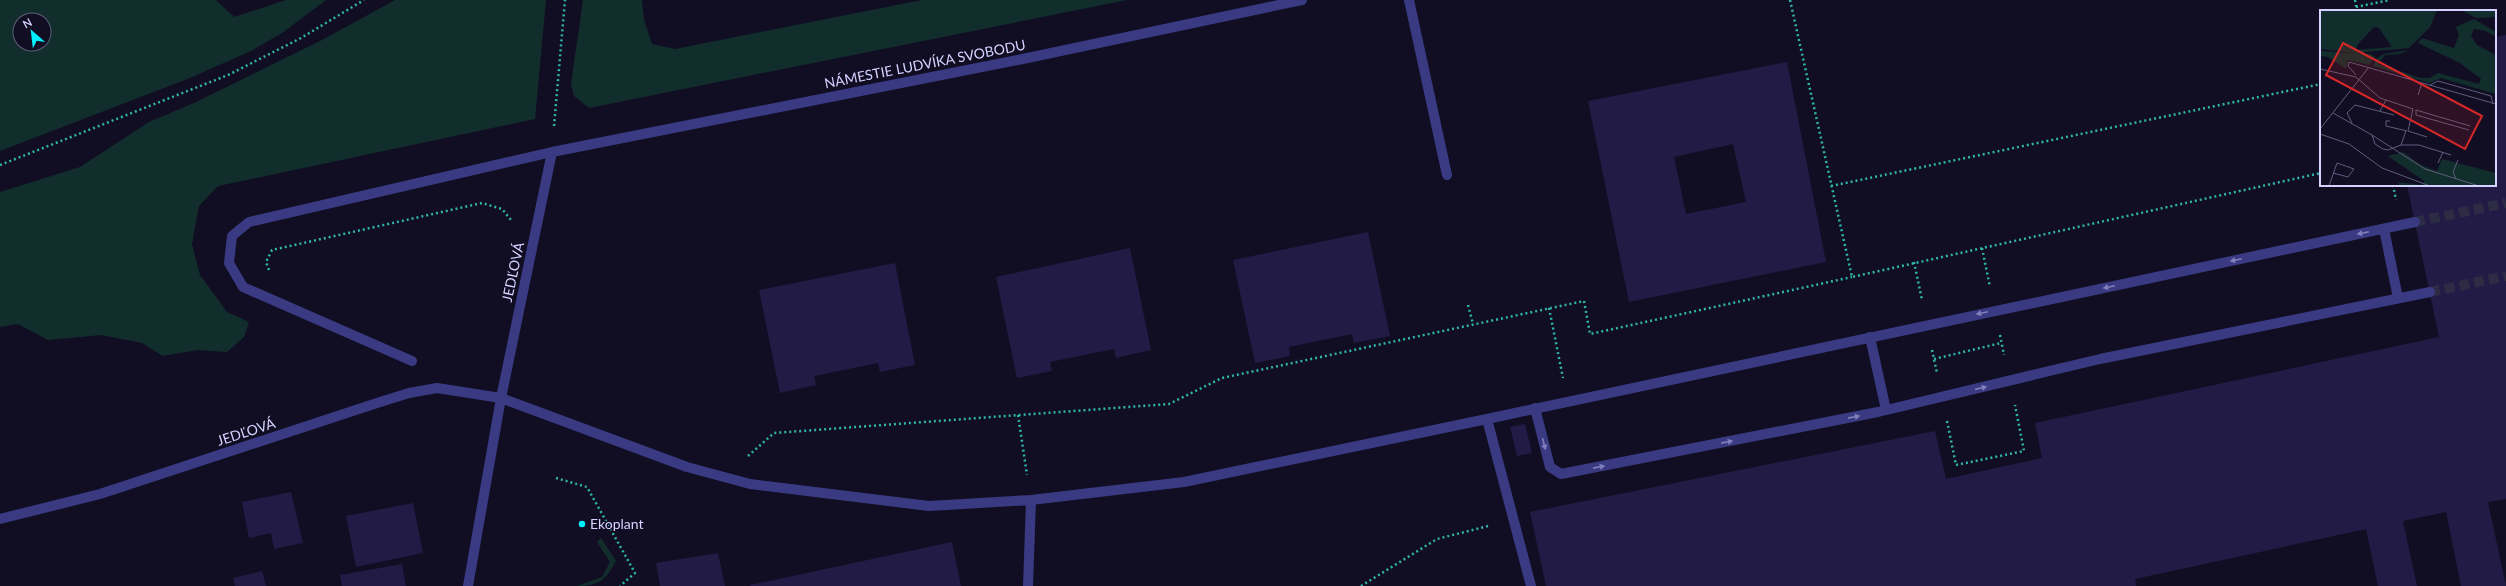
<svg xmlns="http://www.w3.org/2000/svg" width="2506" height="586" font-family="Lato,sans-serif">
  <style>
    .green { fill: #122e2c; fill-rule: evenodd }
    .building { fill: #211b45; fill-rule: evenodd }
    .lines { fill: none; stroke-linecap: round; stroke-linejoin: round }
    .minor-tunnel { stroke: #2e2b45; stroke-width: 10; stroke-dasharray: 10 5; stroke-linecap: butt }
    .path { stroke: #2fb6a7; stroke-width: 2.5; stroke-dasharray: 2 3; stroke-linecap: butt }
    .minor { stroke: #3a3a83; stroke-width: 10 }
    .oneway { fill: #807ebb }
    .poi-dot { fill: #01effc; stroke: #110e24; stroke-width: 1.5 }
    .labels { text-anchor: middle; stroke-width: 3; stroke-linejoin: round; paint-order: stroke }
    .street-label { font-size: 14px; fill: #d5d2ff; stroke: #110e24 }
    .poi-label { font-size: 14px; fill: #d5d2ff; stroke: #110e24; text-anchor: start }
    .inset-road { fill: none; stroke: #5f5c7c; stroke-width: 1 }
    .view { fill: #d62828; fill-opacity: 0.15; stroke: #d62828; stroke-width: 2 }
    .inset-edge { fill: none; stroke: #d5d2ff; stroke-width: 2 }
  </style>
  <rect width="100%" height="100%" fill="#110e24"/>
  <path class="green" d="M 0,0 L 216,0 L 234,17 L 286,0 L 326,0 L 282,33 L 251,51 L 190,78 L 0,151 ZM 20,20 L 44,20 L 44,44 L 20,44 Z
    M 395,0 L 546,0 L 535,119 L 218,186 L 199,206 L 192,244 L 200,275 L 227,312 L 249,322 L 244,337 L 227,352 L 197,350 L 163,356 L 142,343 L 101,335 L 48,340 L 18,324 L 0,327 L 0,192 L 80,167 L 149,122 L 194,103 L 324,39 Z
    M 583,0 L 642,0 L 644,19 L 652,44 L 675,49 L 922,0 L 1127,0 L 589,108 L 574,96 L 571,84 Z
    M 601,538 L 616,561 C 605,580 600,586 577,586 L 602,577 L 610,562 L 597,542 Z"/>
  <path class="building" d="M 2506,35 L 2506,499 L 2488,502 L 2506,586 L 2461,586 L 2446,512 L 2403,521 L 2417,586 L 2378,586 L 2366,529 L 2135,579 L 2136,586 L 1546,586 L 1530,512 L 1935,431 L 1946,479 L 2042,458 L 2035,423 L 2439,337 L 2407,185 L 2495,185 L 2495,37 Z
    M 1787,62 L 1826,262 L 1629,302 L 1588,101 ZM 1733,144 L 1746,202 L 1686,214 L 1674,157 Z
    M 1368,232 L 1390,336 L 1354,343 L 1352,334 L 1289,347 L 1290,356 L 1255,363 L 1233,260 Z
    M 1130,248 L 1151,350 L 1116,358 L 1114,349 L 1050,362 L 1052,371 L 1017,378 L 996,277 Z
    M 895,263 L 915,365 L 880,372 L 878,363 L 814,376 L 816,385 L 780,393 L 759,290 Z
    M 1525,424 L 1532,453 L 1517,456 L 1510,427 Z
    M 291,492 L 303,543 L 274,549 L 271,533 L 249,538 L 242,502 Z
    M 413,503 L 423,553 L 356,567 L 346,516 Z
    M 952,542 L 961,586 L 750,586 L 750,585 Z
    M 718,553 L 725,586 L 660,586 L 656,563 Z
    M 402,564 L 406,586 L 342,586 L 340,575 Z
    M 262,571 L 266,586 L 235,586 L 233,578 Z"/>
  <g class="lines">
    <path class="minor-tunnel" d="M 2415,222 L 2506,203
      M 2430,292 L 2506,276"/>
    <path class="path" d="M 1790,0 L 1852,277 L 2321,173
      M 2355,0 L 2357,11
      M 2356,7 L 2390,0
      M 554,126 L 565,0
      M 0,165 L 228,75 L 301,38 L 364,0
      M 2393,185 L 2396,200
      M 1831,186 L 2321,84
      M 1982,248 L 1990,287
      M 1914,262 L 1922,300
      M 269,270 L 266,262 L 272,250 L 482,203 L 502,209 L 511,220
      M 1468,305 L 1473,324
      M 1549,308 L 1563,378
      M 2000,335 L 2004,355
      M 1932,350 L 1937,373
      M 1934,359 L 2001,343
      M 1018,415 L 1027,475
      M 1947,421 L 1956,465 L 2024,451 L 2015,405
      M 748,456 L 774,433 L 1169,404 L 1222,378 L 1584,301 L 1590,334 L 1852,277
      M 556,478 L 587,487 L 635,573 L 620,586
      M 1361,586 L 1437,539 L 1488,526"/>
    <path class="minor" d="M 1409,0 L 1447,175
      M 2384,229 L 2398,298
      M 1870,337 L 1886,410
      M 412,361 L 243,287 L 229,263 L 232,236 L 249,222 L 552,152 L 1018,60 L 1302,0
      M 1535,408 L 1550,467 L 1561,474 L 1878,412 L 2100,359 L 2430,292
      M 1487,419 L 2415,222
      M 0,519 L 100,494 L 377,403 L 409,393 L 437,388 L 501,398 L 687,467 L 750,484 L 929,506 L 1031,500 L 1184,482 L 1487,419 L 1531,586
      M 468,586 L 501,398 L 552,152
      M 1028,586 L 1031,500"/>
  </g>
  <defs><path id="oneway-solid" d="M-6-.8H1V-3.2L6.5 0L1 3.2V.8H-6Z"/></defs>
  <g class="oneway">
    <use href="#oneway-solid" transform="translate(2363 233) rotate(168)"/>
    <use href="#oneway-solid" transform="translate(2236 260) rotate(168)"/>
    <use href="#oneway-solid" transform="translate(2109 287) rotate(168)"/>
    <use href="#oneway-solid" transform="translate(1982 313) rotate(168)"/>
    <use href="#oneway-solid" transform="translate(1981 388) rotate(-13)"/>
    <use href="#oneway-solid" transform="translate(1854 417) rotate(-11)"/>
    <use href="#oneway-solid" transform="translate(1727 442) rotate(-11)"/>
    <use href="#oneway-solid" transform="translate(1544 444) rotate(76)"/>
    <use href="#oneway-solid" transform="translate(1599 467) rotate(-11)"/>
  </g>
  <circle class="poi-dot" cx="582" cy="524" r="4"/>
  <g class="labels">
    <g class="street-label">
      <text transform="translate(925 64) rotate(-11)" y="5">NÁMESTIE LUDVÍKA SVOBODU</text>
      <text transform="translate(513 272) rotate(-78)" y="5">JEDĽOVÁ</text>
      <text transform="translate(246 432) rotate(-18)" y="5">JEDĽOVÁ</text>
    </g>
    <g class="poi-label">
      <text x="590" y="529">Ekoplant</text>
    </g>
  </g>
  <g transform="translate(2320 10)">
    <rect width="176" height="176" fill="#110e24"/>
    <path d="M 0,0 L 117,0 L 110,17 L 89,38 L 36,43 L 0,39 ZM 54,17 L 59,18 L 72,37 L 36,40 L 37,35 ZM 141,0 L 176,0 L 176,7 L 156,8 ZM 154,9 L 176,22 L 174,26 L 166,21 L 154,19 L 151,26 L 157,35 L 176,45 L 176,84 L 121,68 L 109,73 L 53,56 L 57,48 L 64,44 L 89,40 L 80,44 L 65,45 L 58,54 L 101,68 L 110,68 L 118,63 L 159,74 L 161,69 L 140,53 L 98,33 L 102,28 L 134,38 L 139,25 L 136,17 ZM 0,41 L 51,44 L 55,47 L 49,55 L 28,50 L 26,59 L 8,47 L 0,46 ZM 83,142 L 101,155 L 117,161 L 122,149 L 176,163 L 176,176 L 80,176 L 78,172 L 103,175 L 104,171 L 68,146 Z" fill="#122e2c" fill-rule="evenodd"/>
    <path class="inset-road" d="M 0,59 L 36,67 L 60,88 L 93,99 L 88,121 L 107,127M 36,65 L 28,56 L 29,52 L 176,94M 110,75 L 118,71 L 171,86 L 173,94M 98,85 L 102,73M 96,100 L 96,105 L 149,120M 96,100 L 150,116M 60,101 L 66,90M 13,103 L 52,125 L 55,134 L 63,139 L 68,140 L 81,135 L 86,121M 70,111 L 66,111 L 66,116 L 87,121M 32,113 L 27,103 L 35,95 L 74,105M 0,119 L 49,57M 0,124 L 29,134 L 62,158 L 110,176M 52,125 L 105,159 L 159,176M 81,135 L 99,135 L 131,145M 118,153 L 123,142M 136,169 L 133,162 L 138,150M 9,176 L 17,153 L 34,159 L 28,167 L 13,163"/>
    <path class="view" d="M 23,33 L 162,106 L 145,139 L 6,65 Z"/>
    <rect width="176" height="176" class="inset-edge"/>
  </g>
  <g transform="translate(32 32) rotate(332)"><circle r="19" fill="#110e24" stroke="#5f5c7c"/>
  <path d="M0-3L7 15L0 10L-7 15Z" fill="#01effc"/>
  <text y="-6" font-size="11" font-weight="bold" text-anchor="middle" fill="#d5d2ff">N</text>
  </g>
</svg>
